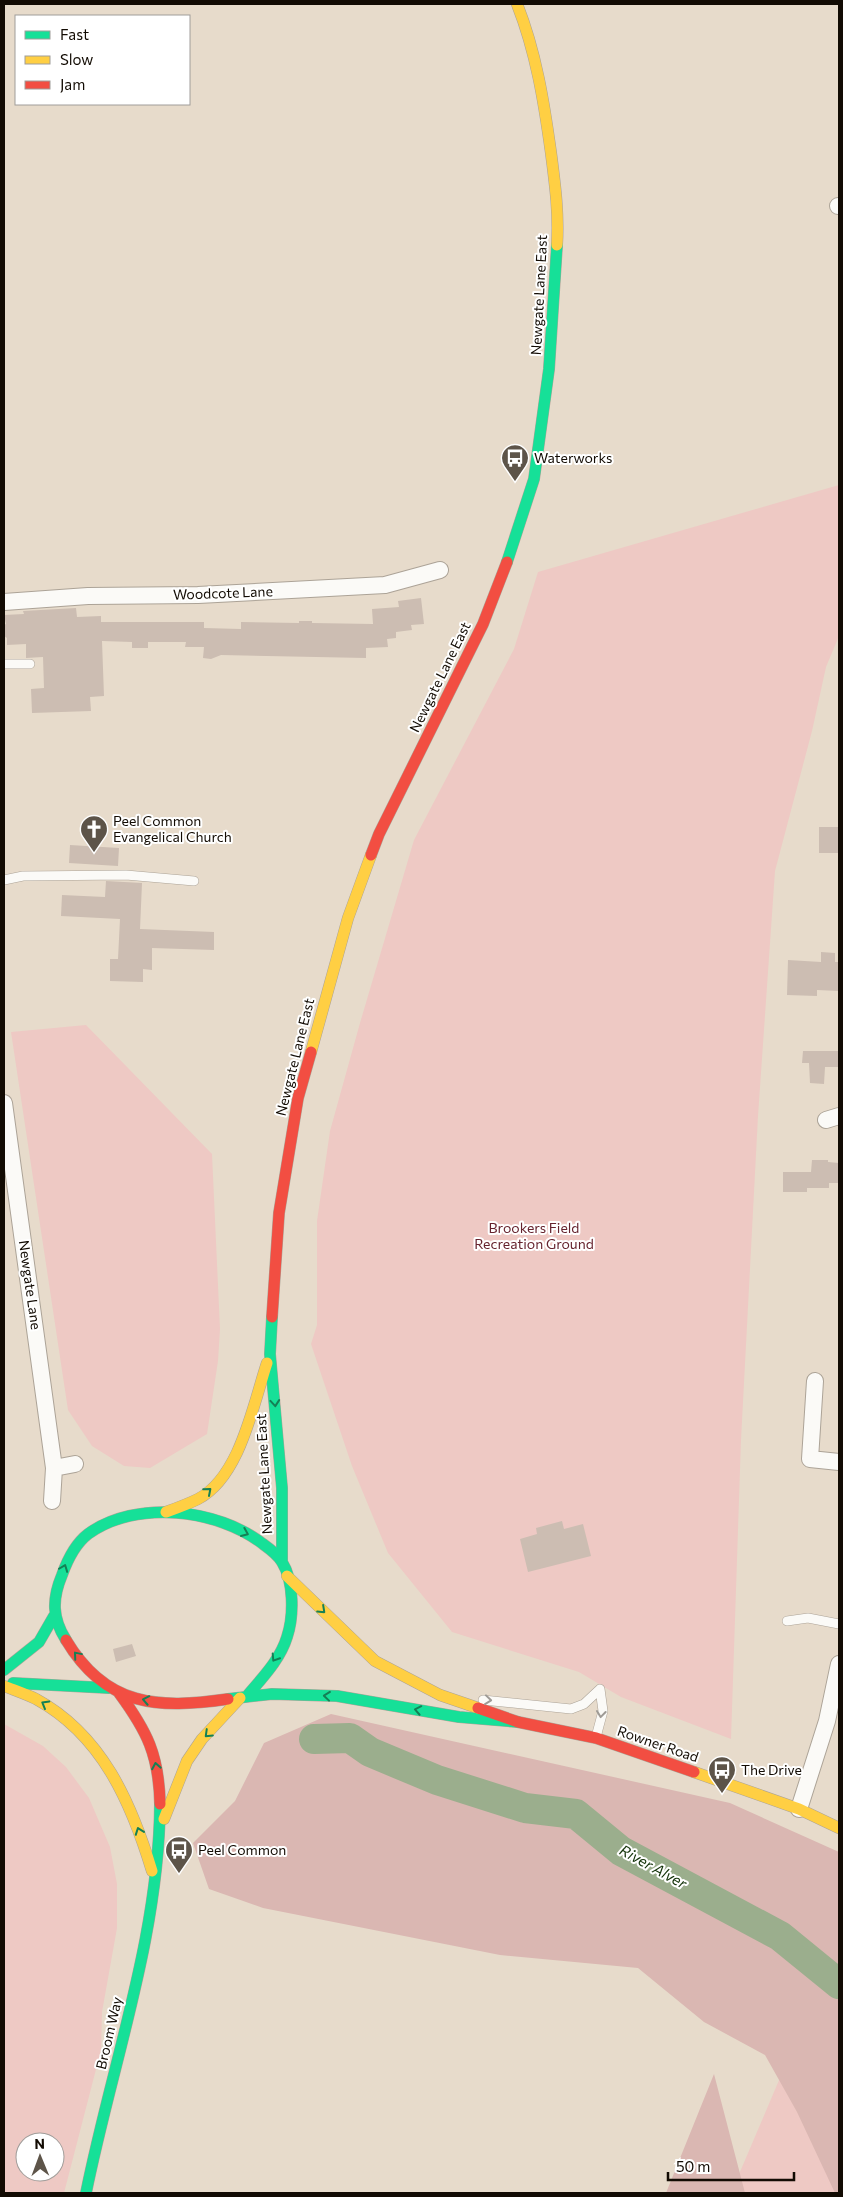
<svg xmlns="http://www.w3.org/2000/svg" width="843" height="2197" font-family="Commissioner,sans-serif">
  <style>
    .green { fill: #eec9c4; fill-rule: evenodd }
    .forest { fill: #dab7b2 }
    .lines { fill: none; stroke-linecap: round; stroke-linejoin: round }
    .river { stroke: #9bae8d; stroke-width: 30 }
    .building { fill: #ccbdb2 }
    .lane-casing { stroke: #aca397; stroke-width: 10 }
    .street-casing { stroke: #aca397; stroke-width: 18 }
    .fast-casing { stroke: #aca397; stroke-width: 12 }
    .slow-casing { stroke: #aca397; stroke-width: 12 }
    .jam-casing { stroke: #aca397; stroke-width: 12 }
    .lane { stroke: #fbfaf7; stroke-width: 9 }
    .street { stroke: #fbfaf7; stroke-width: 16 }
    .fast { stroke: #16e098; stroke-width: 11 }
    .slow { stroke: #ffcf43; stroke-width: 11 }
    .jam { stroke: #f24e42; stroke-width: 11 }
    .oneway { stroke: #148055 }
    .oneway2 { stroke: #9e9a95 }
    .labels { text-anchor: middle; stroke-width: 4; stroke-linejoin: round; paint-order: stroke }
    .street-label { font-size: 14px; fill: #120b03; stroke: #fff }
    .poi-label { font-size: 14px; fill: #120b03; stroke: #fff; text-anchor: start }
    .park-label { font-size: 14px; fill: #66232e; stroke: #fff }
    .water-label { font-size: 15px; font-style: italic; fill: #123208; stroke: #fff }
  </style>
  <rect width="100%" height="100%" fill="#e7dbcb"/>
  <path class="green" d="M 839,485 L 839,636 L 826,667 L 812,731 L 775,871 L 758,1116 L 741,1440 L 731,1739 L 621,1697 L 579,1672 L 452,1632 L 388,1553 L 352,1466 L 311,1344 L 317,1325 L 317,1221 L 330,1131 L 360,1023 L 414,840 L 514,649 L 538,572 Z
    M 86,1025 L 212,1154 L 220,1329 L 218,1361 L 207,1434 L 150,1468 L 124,1466 L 92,1446 L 68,1410 L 11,1032 Z
    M 4,1724 L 43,1746 L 66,1767 L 89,1798 L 110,1847 L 117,1884 L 117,1928 L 102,2012 L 101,2050 L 64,2193 L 4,2193 ZM 25,2142 L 55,2142 L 55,2172 L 25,2172 Z
    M 828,1965 L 839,2193 L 731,2193 Z"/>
  <path class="forest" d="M 331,1714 L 730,1803 L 839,1852 L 839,2193 L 835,2193 L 797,2112 L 765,2055 L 704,2022 L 638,1968 L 500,1955 L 263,1908 L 209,1889 L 193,1843 L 235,1801 L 264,1743 Z
    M 714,2074 L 745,2193 L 666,2193 Z"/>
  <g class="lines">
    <path class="river" d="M 314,1739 L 350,1738 L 370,1752 L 437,1780 L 525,1808 L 576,1814 L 621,1851 L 780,1936 L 839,1984"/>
  </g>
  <path class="building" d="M 421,598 L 424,624 L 411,625 L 412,630 L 396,632 L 396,638 L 387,639 L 388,647 L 366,648 L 366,658 L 221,655 L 211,659 L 203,658 L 204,647 L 185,647 L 186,642 L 148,642 L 148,648 L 132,648 L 132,642 L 102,641 L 104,696 L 90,697 L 91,711 L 32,713 L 31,689 L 44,688 L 43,657 L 26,658 L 26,644 L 7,645 L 7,638 L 4,636 L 4,625 L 6,624 L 4,615 L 24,614 L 23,611 L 76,608 L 77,617 L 101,616 L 101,622 L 204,622 L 204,628 L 241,629 L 241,622 L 299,623 L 299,621 L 312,621 L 312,623 L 373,624 L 372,609 L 399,607 L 398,601 Z
    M 819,827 L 839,827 L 839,853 L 819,853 Z
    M 70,845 L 119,848 L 118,866 L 69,863 Z
    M 106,881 L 142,883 L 140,929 L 214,932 L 214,950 L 152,948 L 152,970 L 143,969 L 143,982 L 110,981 L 110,959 L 118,959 L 120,919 L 61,916 L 62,895 L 105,897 Z
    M 821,952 L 835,953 L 835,962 L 839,962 L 839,991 L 817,990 L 817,996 L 787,995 L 788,960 L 821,962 Z
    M 803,1051 L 839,1051 L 839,1067 L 825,1067 L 824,1084 L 810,1083 L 809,1063 L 802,1063 Z
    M 812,1160 L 828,1160 L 828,1162 L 839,1163 L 839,1183 L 829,1183 L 829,1188 L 807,1188 L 807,1192 L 783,1192 L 783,1172 L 811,1172 Z
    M 562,1521 L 564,1529 L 583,1524 L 591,1556 L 528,1572 L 520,1539 L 537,1534 L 536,1528 Z
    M 132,1644 L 136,1656 L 116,1662 L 113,1649 Z"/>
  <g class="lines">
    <g class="lane-casing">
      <path id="lane" d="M 4,664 L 30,664
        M 4,880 L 23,876 L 126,875 L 194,881
        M 787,1621 L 808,1618 L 839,1624
        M 483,1700 L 571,1709 L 584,1704 L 600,1689
        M 596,1737 L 603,1711 L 600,1689"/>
    </g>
    <g class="street-casing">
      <path id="street" d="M 838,206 L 839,206
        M 4,602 L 88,596 L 198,595 L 385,585 L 440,570
        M 4,1103 L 54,1468 L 52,1501
        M 826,1120 L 839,1116
        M 815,1381 L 810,1459 L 839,1462
        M 54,1468 L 75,1464
        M 799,1809 L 827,1721 L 839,1664"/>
    </g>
    <g class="fast-casing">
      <path id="fast" d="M 507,562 L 534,479 L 549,369 L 557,245
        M 272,1317 L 270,1354 L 282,1488 L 282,1562
        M 66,1640 C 52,1618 52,1599 62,1575 C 67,1561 75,1544 88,1534 C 136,1499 218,1509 263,1544 C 270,1549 278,1555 282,1562 C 294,1581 294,1616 287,1637 C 280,1660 262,1678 247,1696
        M 4,1670 L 39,1642 L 54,1616
        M 13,1683 L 109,1688
        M 228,1699 L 272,1694 L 337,1696 L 459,1717 L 518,1722
        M 86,2193 C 112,2064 159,1937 160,1804"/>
    </g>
    <g class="slow-casing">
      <path id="slow" d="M 517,4 C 536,52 544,102 551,153 C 555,184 559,213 557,245
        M 311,1052 L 348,918 L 371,855
        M 166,1512 C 177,1508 188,1504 198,1499 C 240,1477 253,1405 267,1363
        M 287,1576 L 375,1661 L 440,1695 L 478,1708
        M 4,1686 C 14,1690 26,1694 36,1699 C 102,1735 131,1802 152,1871
        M 694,1772 L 799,1809 L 839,1828
        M 164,1819 L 187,1761 L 202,1739 L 240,1698"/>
    </g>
    <g class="jam-casing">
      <path id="jam" d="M 371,855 L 379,834 L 483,624 L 507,562
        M 272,1317 L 279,1213 L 298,1098 L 311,1052
        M 66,1640 C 106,1707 158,1709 228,1699
        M 119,1693 C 147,1731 159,1755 160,1804
        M 478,1708 L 518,1722 L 596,1738 L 694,1772"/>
    </g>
    <use href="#lane" class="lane"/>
    <use href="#street" class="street"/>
    <use href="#fast" class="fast"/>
    <use href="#slow" class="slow"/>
    <use href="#jam" class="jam"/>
  </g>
  <defs><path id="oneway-chevron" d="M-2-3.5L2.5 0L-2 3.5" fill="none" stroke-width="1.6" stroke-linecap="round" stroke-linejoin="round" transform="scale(1.25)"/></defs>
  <g class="oneway">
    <use href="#oneway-chevron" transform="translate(275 1403) rotate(85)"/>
    <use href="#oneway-chevron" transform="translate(208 1491) rotate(-41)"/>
    <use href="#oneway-chevron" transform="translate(245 1533) rotate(23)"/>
    <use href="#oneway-chevron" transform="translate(64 1568) rotate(-69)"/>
    <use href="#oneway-chevron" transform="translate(322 1610) rotate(43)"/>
    <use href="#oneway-chevron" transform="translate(77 1655) rotate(-130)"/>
    <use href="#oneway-chevron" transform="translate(275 1658) rotate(123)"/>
    <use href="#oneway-chevron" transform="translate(327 1696) rotate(-174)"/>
    <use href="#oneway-chevron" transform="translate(146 1700) rotate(-169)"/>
    <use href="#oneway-chevron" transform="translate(45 1704) rotate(-150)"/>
    <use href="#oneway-chevron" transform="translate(418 1710) rotate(-169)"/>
    <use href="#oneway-chevron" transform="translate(208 1734) rotate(136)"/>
    <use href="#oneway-chevron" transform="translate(156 1766) rotate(-100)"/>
    <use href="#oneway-chevron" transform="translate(139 1831) rotate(-110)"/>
  </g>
  <g class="oneway2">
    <use href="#oneway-chevron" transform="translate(488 1700) rotate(6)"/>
    <use href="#oneway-chevron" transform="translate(601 1714) rotate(97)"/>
  </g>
  <defs>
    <g id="bus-pin" transform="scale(1.4375)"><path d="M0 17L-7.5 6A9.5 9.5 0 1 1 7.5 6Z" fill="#5d5449" stroke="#fff"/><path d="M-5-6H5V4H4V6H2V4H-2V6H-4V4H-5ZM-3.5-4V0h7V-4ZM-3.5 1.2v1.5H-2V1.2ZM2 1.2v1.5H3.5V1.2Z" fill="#fff"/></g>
    <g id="church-pin" transform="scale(1.4375)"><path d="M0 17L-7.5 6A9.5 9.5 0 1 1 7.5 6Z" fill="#5d5449" stroke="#fff"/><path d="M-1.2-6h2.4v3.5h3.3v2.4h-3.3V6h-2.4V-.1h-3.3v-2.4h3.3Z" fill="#fff"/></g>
  </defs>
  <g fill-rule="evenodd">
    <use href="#bus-pin" x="515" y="458"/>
    <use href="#church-pin" x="94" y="829"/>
    <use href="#bus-pin" x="722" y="1770"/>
    <use href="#bus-pin" x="179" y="1850"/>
  </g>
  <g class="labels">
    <g class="street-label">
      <text transform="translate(539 295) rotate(-87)" y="5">Newgate Lane East</text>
      <text transform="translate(223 593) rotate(-2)" y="5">Woodcote Lane</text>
      <text transform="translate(440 677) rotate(-64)" y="5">Newgate Lane East</text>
      <text transform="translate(295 1057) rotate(-76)" y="5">Newgate Lane East</text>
      <text transform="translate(30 1285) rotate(82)" y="5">Newgate Lane</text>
      <text transform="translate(264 1474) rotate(-93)" y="5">Newgate Lane East</text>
      <text transform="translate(658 1744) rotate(19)" y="5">Rowner Road</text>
      <text transform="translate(109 2033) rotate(-77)" y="5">Broom Way</text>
    </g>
    <g class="poi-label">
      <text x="534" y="463">Waterworks</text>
      <text x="113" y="826">Peel Common<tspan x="113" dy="16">Evangelical Church</tspan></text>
      <text x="741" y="1775">The Drive</text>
      <text x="198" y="1855">Peel Common</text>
    </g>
    <g class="park-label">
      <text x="534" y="1233">Brookers Field<tspan x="534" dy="16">Recreation Ground</tspan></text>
    </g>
    <g class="water-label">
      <text transform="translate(653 1867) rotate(29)" y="5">River Alver</text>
    </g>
  </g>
  <rect width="843" height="2197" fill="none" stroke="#120b03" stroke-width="10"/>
  <rect x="15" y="15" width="175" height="90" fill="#ffffff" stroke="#a09d9a"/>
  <rect x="25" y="31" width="25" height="8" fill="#16e098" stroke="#a09d9a"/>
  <text x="60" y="40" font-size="15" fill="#120b03">Fast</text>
  <rect x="25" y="56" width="25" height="8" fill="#ffcf43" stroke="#a09d9a"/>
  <text x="60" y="65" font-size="15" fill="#120b03">Slow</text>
  <rect x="25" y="81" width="25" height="8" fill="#f24e42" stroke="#a09d9a"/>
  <text x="60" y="90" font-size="15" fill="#120b03">Jam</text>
  <g transform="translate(40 2157) rotate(359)"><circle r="24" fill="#ffffff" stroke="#a09d9a"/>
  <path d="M0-4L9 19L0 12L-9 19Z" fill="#5d5449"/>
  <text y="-8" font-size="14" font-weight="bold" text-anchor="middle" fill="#120b03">N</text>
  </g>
  <path d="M668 2172v8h126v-8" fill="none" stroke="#120b03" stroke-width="2.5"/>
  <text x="676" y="2172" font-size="15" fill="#120b03" stroke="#ffffff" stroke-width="4" paint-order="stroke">50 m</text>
</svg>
